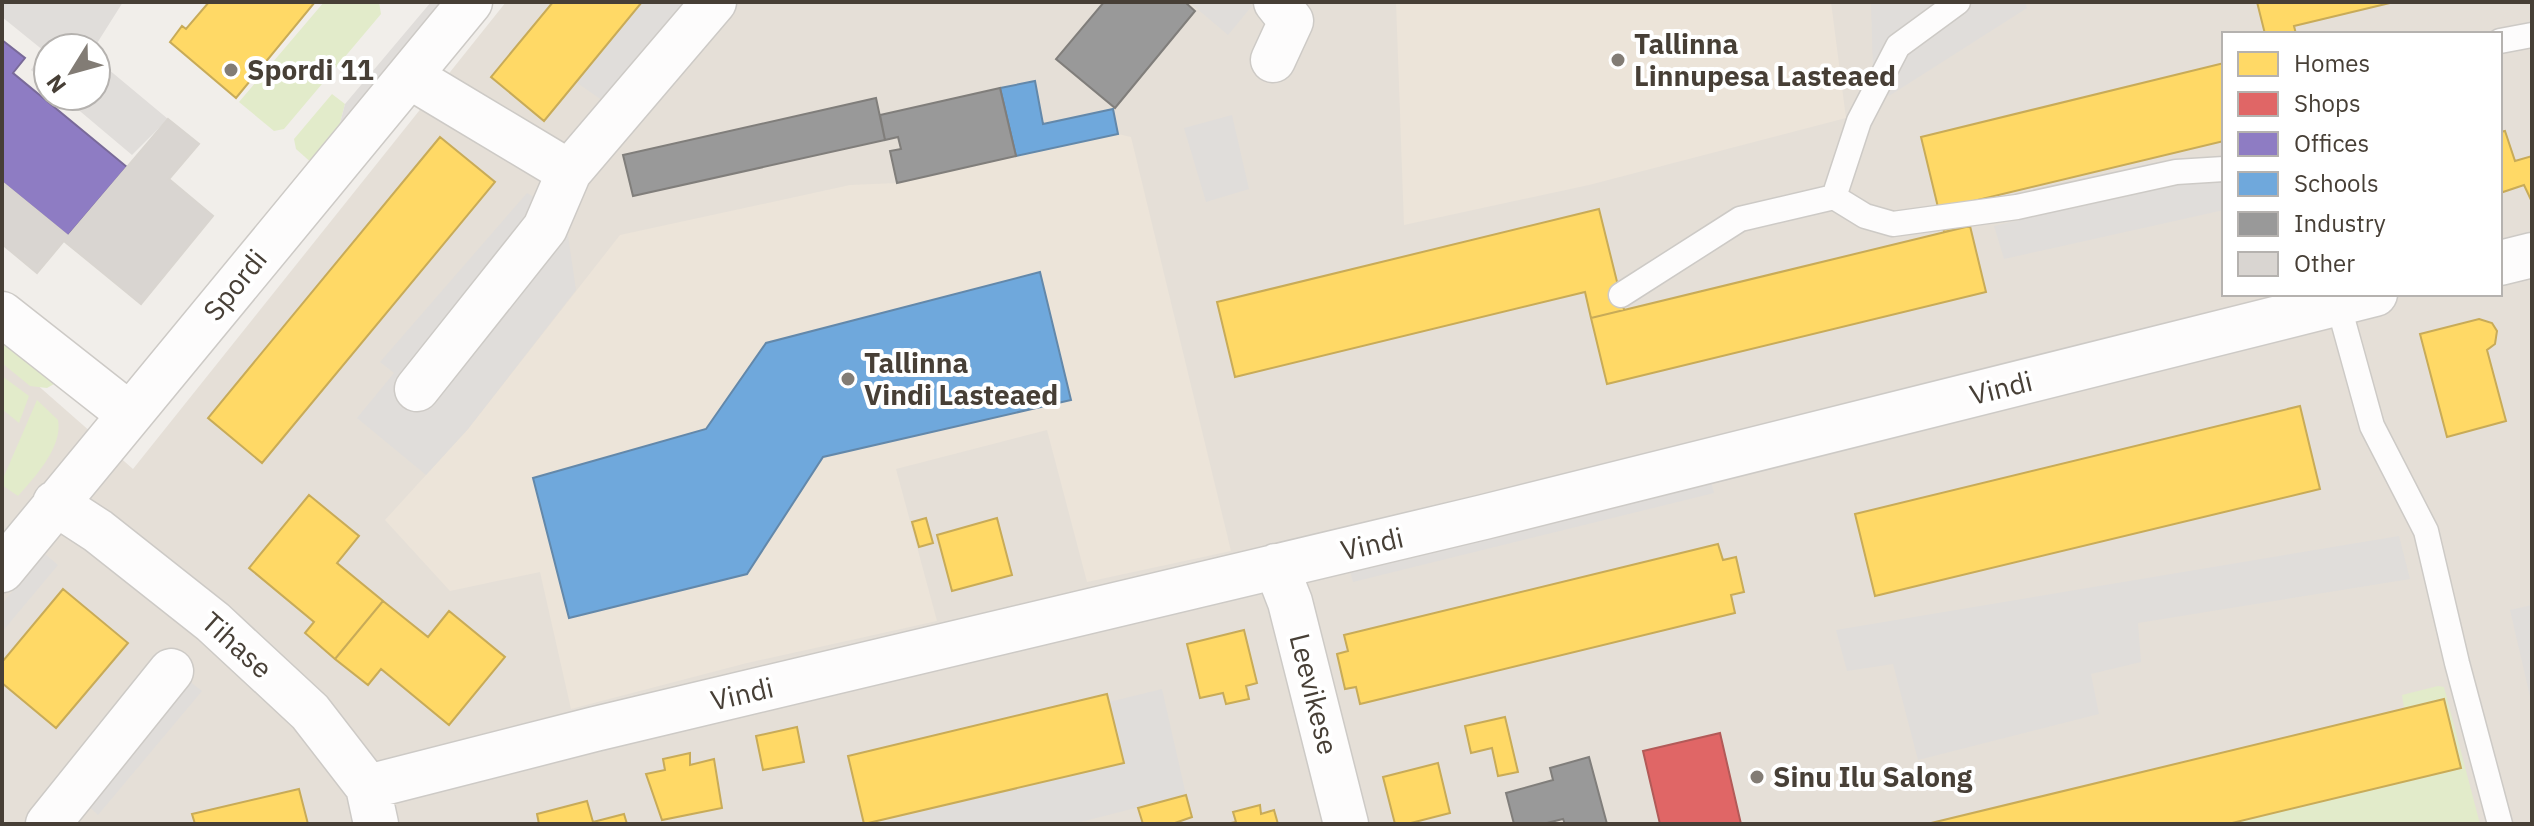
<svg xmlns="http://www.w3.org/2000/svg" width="2534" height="826" font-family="'IBM Plex Sans',sans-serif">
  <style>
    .residential { fill: #e5dfd7; fill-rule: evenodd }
    .education { fill: #ece4d9 }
    .green { fill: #e2ebca }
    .parking { fill: #e0ddda }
    .homes { fill: #ffd966; stroke: #c8ab58; stroke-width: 2 }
    .shops { fill: #e06666; stroke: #b25a58; stroke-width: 2 }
    .offices { fill: #8e7cc3; stroke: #796a99; stroke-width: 2 }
    .schools { fill: #6fa8dc; stroke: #6388aa; stroke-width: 2 }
    .industry { fill: #999; stroke: #807e7b; stroke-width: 2 }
    .building { fill: #d9d5d1; stroke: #d9d5d0; stroke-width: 2 }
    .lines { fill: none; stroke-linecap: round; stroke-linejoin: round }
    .service-casing { stroke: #cdcac6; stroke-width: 27 }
    .minor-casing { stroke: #cdcac6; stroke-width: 47 }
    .service { stroke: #fdfcfc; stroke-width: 24 }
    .minor { stroke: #fdfcfc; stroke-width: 44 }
    .poi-dot { fill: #827c75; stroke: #fff; stroke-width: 3 }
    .labels { text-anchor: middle; stroke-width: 8; stroke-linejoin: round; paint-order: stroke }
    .poi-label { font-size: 28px; font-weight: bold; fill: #473f36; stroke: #fff; text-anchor: start }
    .street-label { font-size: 28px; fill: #473f36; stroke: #fff }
  </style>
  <rect width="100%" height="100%" fill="#f1eeea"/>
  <path class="residential" d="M 506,2 L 2532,2 L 2532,824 L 2,824 L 2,354 L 133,469 ZM 2224,34 L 2500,34 L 2500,294 L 2224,294 Z"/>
  <path class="education" d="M 1396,2 L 1831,2 L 1846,118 L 1589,185 L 1404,225 Z
    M 1118,134 L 1131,137 L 1231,551 L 1087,582 L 1047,430 L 896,469 L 937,621 L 747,663 L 571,709 L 540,572 L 450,591 L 385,520 L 468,429 L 620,235 L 850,185 L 897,183 Z"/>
  <path class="green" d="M 324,2 L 379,2 L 381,14 L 284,129 L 274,131 L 239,102 Z
    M 332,94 L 345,104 L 339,127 L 314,165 L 296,149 L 294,139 Z
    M 2,339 L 54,384 L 47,388 L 30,386 L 2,363 Z
    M 2,376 L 29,396 L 19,423 L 2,409 Z
    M 37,400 L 58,420 C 63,447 35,477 18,496 L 2,485 L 2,481 Z
    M 2438,686 L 2444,687 L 2480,824 L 2228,824 L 2461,768 L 2444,699 L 2404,708 L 2402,695 Z"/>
  <path class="parking" d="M 2,2 L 123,2 L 94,48 L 48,48 L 48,85 L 31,70 L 44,51 L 2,17 Z
    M 431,2 L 450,2 L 339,127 L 345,104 Z
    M 642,2 L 736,2 L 630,120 L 576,82 Z
    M 1189,2 L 1247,2 L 1252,6 L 1228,35 Z
    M 1871,2 L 2025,2 L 2027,8 L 1889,96 L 1873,70 Z
    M 96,59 L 168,119 L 132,155 L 62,96 L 96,96 Z
    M 1232,115 L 1249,189 L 1206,202 L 1184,128 Z
    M 2224,172 L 2224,210 L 2004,259 L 1994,226 Z
    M 527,193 L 565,215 L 576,290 L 468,429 L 426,475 L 357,418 L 394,373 L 380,362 Z
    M 1708,470 L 1714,493 L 1353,582 L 1347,559 Z
    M 2399,536 L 2410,579 L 2138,623 L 2141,662 L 2091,674 L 2099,714 L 1918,760 L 1893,664 L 1847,671 L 1836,630 Z
    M 44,553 L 58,565 L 2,632 L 2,604 Z
    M 2532,605 L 2532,705 L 2510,610 Z
    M 184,677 L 202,691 L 98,815 L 81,799 Z
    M 1162,689 L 1186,795 L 1073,824 L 873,824 L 1123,763 L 1109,702 Z"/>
  <path class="homes" d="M 209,2 L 315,2 L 236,98 L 170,42 L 182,26 L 186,29 Z
    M 553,2 L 642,2 L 544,121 L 491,77 Z
    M 2257,2 L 2394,2 L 2294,26 L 2296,34 L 2265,34 Z
    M 2224,63 L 2224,141 L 1965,203 L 1970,226 L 1944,232 L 1921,137 Z
    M 2505,131 L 2515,161 L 2532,156 L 2532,202 L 2524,185 L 2500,193 L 2500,132 Z
    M 440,137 L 495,182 L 262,463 L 208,418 Z
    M 1599,209 L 1624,310 L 1591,318 L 1585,292 L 1235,377 L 1217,302 Z
    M 1970,226 L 1986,292 L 1607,384 L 1591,318 Z
    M 2479,319 L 2492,323 L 2497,331 L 2495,344 L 2487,350 L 2506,421 L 2447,437 L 2420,334 Z
    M 2300,406 L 2320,489 L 1875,596 L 1855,514 Z
    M 309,495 L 359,536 L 337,563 L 383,601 L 335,659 L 305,633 L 314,622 L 249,568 Z
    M 926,518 L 933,543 L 919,547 L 912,522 Z
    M 997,518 L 1012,575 L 952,591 L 937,535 Z
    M 1718,544 L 1723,560 L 1736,557 L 1744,592 L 1731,595 L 1735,613 L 1360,704 L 1356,687 L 1345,689 L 1337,654 L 1348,651 L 1344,635 Z
    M 63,589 L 128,643 L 56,728 L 2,683 L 2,662 Z
    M 383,601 L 428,637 L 449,611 L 505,657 L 449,725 L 381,669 L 368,685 L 335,659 Z
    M 1244,630 L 1257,683 L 1246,686 L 1249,699 L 1226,704 L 1223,693 L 1200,698 L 1187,644 Z
    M 1107,694 L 1124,763 L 864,824 L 848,756 Z
    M 2444,699 L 2461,768 L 2228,824 L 1927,824 Z
    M 1505,717 L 1518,772 L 1498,776 L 1492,748 L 1471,753 L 1465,726 Z
    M 797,727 L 804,762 L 763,770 L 756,736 Z
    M 690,753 L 690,765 L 714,759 L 722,808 L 662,820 L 646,774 L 665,770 L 663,759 Z
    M 1438,763 L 1450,813 L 1407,824 L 1395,824 L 1383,777 Z
    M 299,789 L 308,824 L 195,824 L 192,814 Z
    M 1186,795 L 1192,817 L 1172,824 L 1143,824 L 1138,808 Z
    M 587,801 L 593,822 L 624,814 L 627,824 L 539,824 L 537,814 Z
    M 1260,805 L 1261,814 L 1274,810 L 1278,824 L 1226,824 L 1236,822 L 1233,812 Z"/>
  <path class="shops" d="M 1720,733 L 1741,824 L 1660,824 L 1643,751 Z"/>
  <path class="offices" d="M 2,40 L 25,58 L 13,73 L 127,167 L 68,236 L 2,182 Z"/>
  <path class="schools" d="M 1035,81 L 1043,124 L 1113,109 L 1118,134 L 1016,156 L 1000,88 Z
    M 1040,272 L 1071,400 L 823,457 L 747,574 L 569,618 L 533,478 L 706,429 L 766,343 Z"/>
  <path class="industry" d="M 1104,2 L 1185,2 L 1195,11 L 1115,108 L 1056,59 Z
    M 1000,88 L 1016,156 L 897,183 L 890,151 L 901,149 L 898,137 L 885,140 L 880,115 Z
    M 876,98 L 885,140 L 633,196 L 623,155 Z
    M 1589,757 L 1607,824 L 1565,824 L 1563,819 L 1543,824 L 1514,824 L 1506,793 L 1553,780 L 1550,768 Z"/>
  <path class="building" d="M 168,119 L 199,144 L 169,179 L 213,216 L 141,304 L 64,241 Z
    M 2,182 L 68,236 L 37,273 L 2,244 Z"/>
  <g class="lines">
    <g class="service-casing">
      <path id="service" d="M 2500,41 L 2532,35
        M 1834,197 L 1865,216 L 1893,224 L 2017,207 L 2176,172 L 2224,169
        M 1621,295 L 1740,219 L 1834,197 L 1859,121 L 1898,46 L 1958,2
        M 2330,297 L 2338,303 L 2372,426 L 2426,531 L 2457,663 L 2500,824"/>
    </g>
    <g class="minor-casing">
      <path id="minor" d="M 1273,60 L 1291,21 L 1276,2
        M 409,76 L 569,172 L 545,228 L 417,389
        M 569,172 L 714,2
        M 2500,263 L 2532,255
        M 2,314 L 129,414
        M 55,503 L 98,531 L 213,622 L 310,712 L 368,787 L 376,824
        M 1276,566 L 1290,602 L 1346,824
        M 2,570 L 470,2
        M 368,787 L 595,729 L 1484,517 L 2375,294
        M 48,824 L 171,671"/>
    </g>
    <use href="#service" class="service"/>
    <use href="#minor" class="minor"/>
  </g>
  <g class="poi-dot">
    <circle cx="1618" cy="60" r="8"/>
    <circle cx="231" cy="70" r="8"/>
    <circle cx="848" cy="379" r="8"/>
    <circle cx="1757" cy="777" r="8"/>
  </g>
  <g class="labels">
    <g class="poi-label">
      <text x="1634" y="54">Tallinna<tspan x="1634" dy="32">Linnupesa Lasteaed</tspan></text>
      <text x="247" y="80">Spordi 11</text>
      <text x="864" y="373">Tallinna<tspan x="864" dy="32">Vindi Lasteaed</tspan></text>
      <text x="1773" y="787">Sinu Ilu Salong</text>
    </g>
    <g class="street-label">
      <text transform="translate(235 285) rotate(-51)" y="10">Spordi</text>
      <text transform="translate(2001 388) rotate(-14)" y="10">Vindi</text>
      <text transform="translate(1372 544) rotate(-13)" y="10">Vindi</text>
      <text transform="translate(237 645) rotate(42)" y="10">Tihase</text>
      <text transform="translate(742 694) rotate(-13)" y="10">Vindi</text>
      <text transform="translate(1314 694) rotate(76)" y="10">Leevikese</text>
    </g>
  </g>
  <rect width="2534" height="826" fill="none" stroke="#473f36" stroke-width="8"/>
  <rect x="2222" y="32" width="280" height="264" fill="#ffffff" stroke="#b5b2af" stroke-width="2"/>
  <rect x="2238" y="52" width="40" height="24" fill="#ffd966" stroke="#b5b2af" stroke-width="2"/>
  <text x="2294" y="72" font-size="24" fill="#473f36">Homes</text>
  <rect x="2238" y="92" width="40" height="24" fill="#e06666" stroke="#b5b2af" stroke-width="2"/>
  <text x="2294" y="112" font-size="24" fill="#473f36">Shops</text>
  <rect x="2238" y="132" width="40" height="24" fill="#8e7cc3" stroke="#b5b2af" stroke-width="2"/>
  <text x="2294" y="152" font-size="24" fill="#473f36">Offices</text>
  <rect x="2238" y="172" width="40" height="24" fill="#6fa8dc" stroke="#b5b2af" stroke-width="2"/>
  <text x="2294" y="192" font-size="24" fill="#473f36">Schools</text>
  <rect x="2238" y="212" width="40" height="24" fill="#999999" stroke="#b5b2af" stroke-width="2"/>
  <text x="2294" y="232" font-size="24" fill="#473f36">Industry</text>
  <rect x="2238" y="252" width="40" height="24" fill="#d9d5d1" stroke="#b5b2af" stroke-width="2"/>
  <text x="2294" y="272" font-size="24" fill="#473f36">Other</text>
  <g transform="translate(72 72) rotate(233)"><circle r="38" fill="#ffffff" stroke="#b5b2af" stroke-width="2"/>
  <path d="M0-6L14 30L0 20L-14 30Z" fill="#827c75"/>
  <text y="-12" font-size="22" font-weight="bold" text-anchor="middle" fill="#473f36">N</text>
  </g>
</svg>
